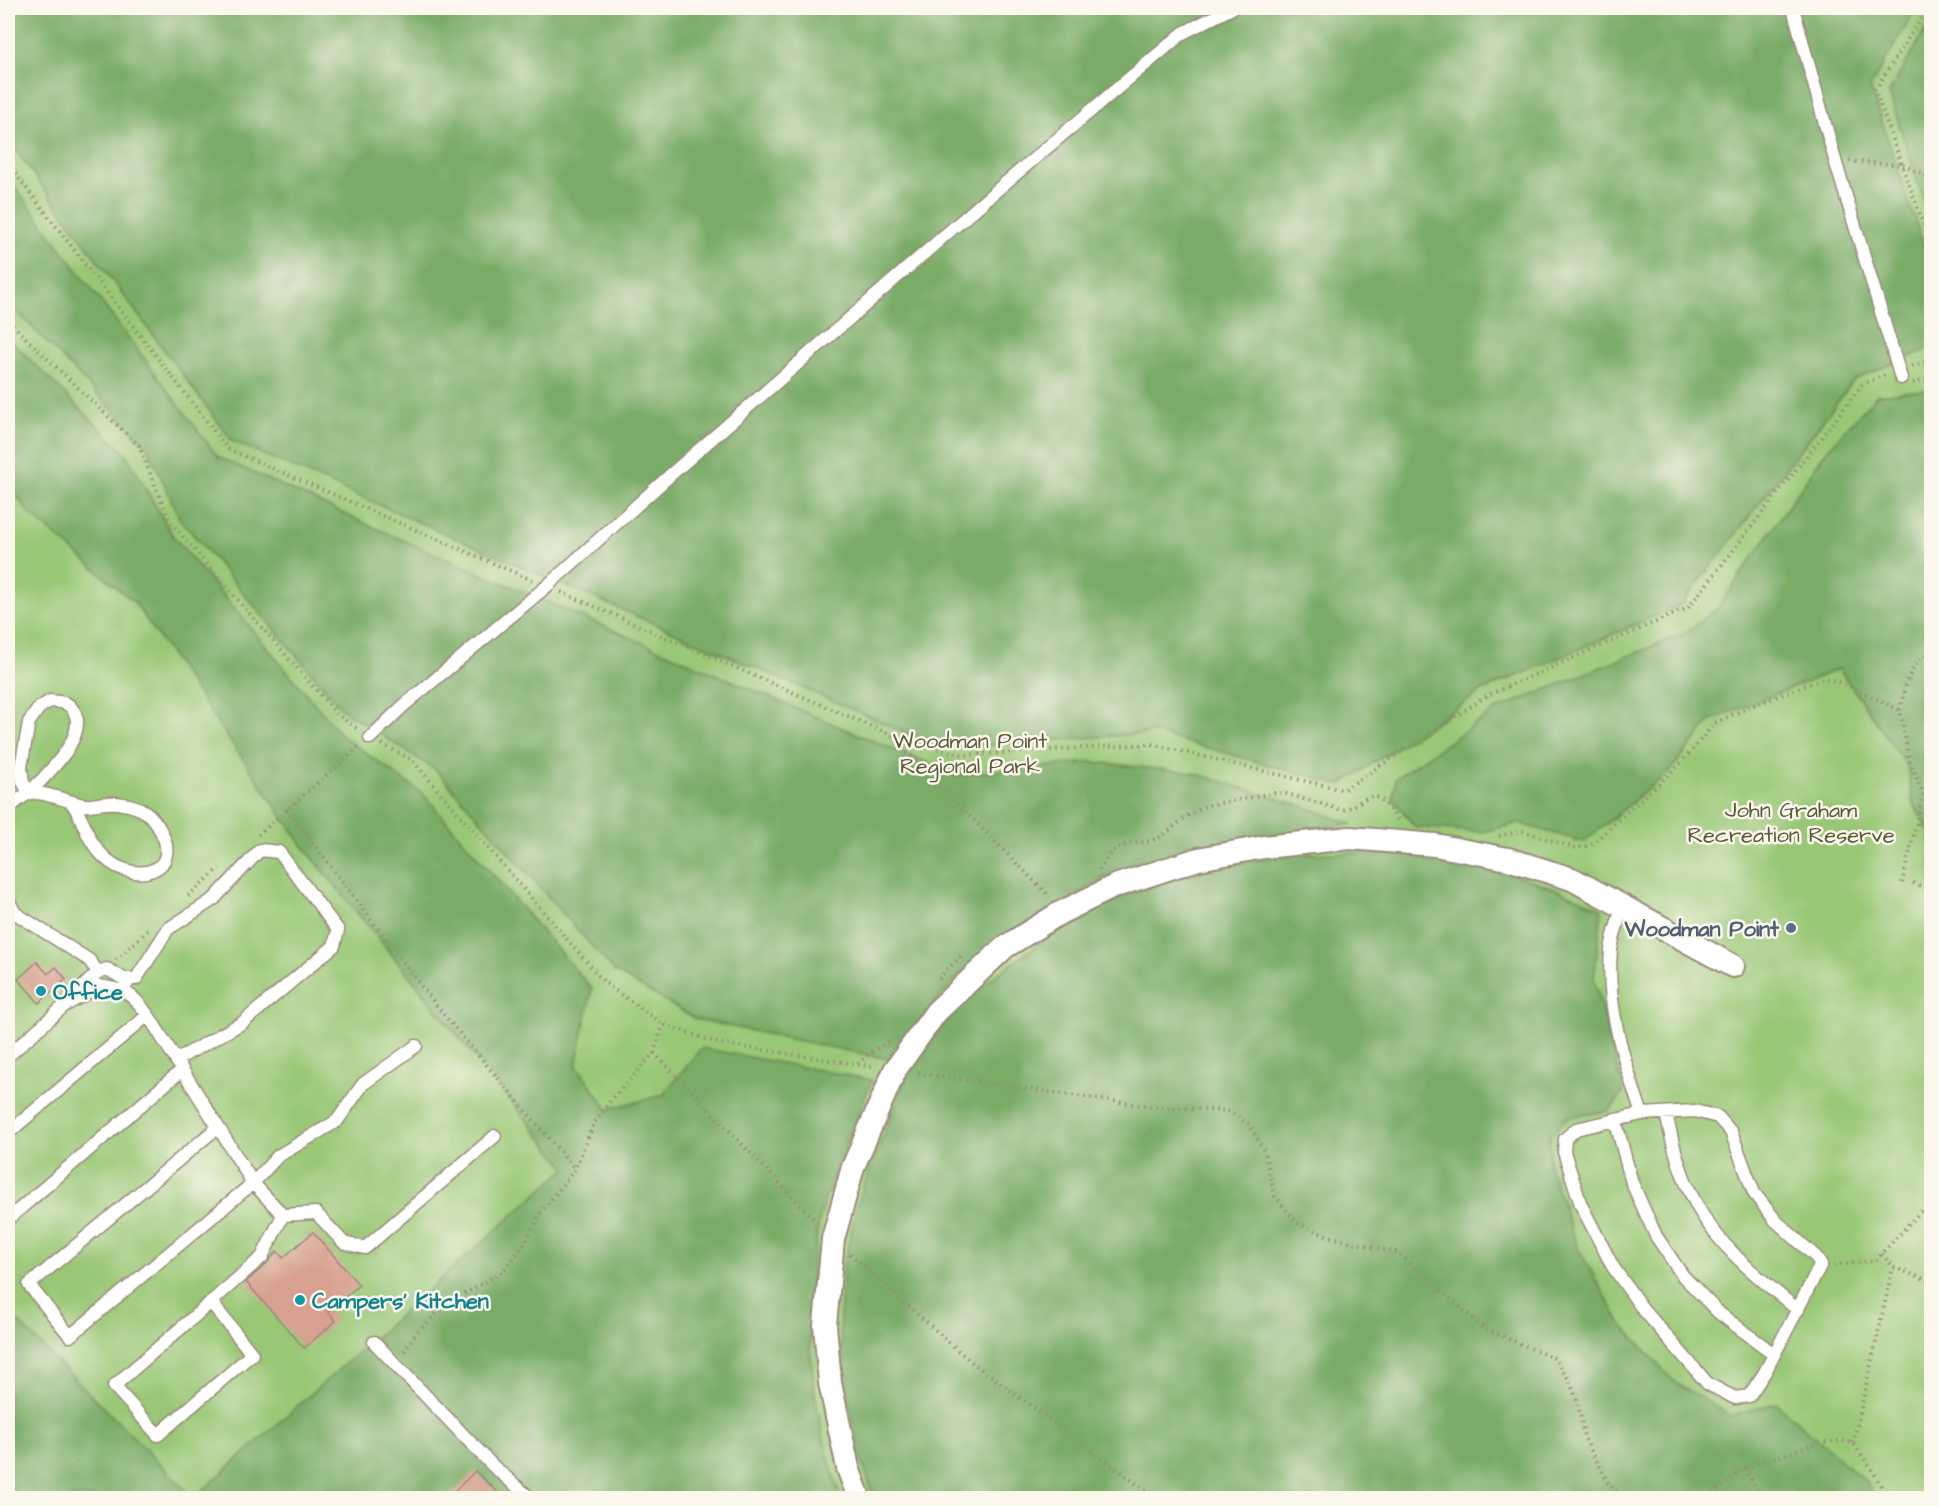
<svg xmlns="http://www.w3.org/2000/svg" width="1939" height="1506" font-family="'Architects Daughter',sans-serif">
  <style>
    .green { fill: #99c776; stroke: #6a784a; stroke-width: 1.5 }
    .forest { fill: #7aac67; stroke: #5a6b42; stroke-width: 1.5 }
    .building { fill: #d7a091 }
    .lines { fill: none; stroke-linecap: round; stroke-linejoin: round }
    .service-casing { stroke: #9a8a7b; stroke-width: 15 }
    .minor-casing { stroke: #9a8a7b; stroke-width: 26 }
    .path { stroke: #9a8a7b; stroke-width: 4; stroke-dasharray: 1.5 4.5; stroke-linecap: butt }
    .service { stroke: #fff; stroke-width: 12 }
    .minor { stroke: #fff; stroke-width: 22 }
    .service-dot { fill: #5c6f8a; stroke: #fbf7ec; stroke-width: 2 }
    .culture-dot { fill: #0f9aa8; stroke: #fbf7ec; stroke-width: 2 }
    .labels { text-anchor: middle; stroke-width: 5; stroke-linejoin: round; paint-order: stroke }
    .park-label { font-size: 22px; fill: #575938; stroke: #fbf7ec }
    .service-label { font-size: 22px; font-weight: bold; fill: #4e5e75; stroke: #fbf7ec; text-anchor: end }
    .culture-label { font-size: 22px; font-weight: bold; fill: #0d838f; stroke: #fbf7ec; text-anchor: start }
  </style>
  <rect width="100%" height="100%" fill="#fbf7ec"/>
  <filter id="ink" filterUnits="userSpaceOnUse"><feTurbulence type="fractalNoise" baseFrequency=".0167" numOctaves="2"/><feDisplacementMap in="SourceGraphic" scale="12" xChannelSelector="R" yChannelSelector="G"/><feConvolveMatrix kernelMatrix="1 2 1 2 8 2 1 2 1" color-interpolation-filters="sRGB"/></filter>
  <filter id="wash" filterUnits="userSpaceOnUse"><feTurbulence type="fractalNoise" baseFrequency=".008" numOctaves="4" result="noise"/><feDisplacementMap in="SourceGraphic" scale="24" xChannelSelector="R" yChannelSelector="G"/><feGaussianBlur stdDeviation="1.35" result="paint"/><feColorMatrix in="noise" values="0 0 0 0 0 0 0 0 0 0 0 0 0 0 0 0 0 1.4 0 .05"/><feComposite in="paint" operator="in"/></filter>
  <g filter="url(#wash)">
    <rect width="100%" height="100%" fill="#f8ebd8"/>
    <path class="green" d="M 8,8 L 1931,8 L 1931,1498 L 19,1498 L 8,1487 Z"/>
    <path class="forest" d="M 8,8 L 1916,8 L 1870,87 L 1931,267 L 1931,348 L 1855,379 L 1681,605 L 1482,691 L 1340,785 L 1154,733 L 958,747 L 918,738 L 232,441 L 8,140 Z
      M 1931,20 L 1931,223 L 1889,93 Z
      M 8,178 L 218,457 L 391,535 L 835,725 L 956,775 L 1093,762 L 1194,773 L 1308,808 L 1352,824 L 1203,846 L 1106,877 L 1026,923 L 964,969 L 887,1059 L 695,1019 L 614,971 L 436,770 L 344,711 L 180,519 L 147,446 L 8,302 Z
      M 8,338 L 126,454 L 173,536 L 341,735 L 423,794 L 592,989 L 576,1065 L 608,1109 L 663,1095 L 701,1048 L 872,1080 C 854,1125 834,1169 820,1216 C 817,1229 816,1243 814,1256 C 803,1338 814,1421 841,1498 L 8,1498 L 8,1312 L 194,1498 L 566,1168 L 303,846 L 135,603 L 29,513 L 8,484 Z
      M 1931,389 L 1931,834 L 1913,803 L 1907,766 L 1839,669 L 1711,720 L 1669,772 L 1584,842 L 1518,823 L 1483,832 L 1415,827 L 1393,799 L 1396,778 L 1496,710 L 1685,633 L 1718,608 L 1827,450 L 1877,395 Z
      M 1394,852 C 1465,859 1537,877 1602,909 L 1594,978 L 1624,1092 L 1609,1111 L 1568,1117 L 1550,1135 L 1549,1165 L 1577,1246 L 1620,1322 L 1674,1382 L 1731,1416 L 1776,1403 L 1867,1483 L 1875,1498 L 874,1498 L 858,1449 L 842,1369 L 840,1317 L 844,1263 L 858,1201 L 912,1060 L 976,990 L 1062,927 L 1125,894 L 1221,865 L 1296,854 Z"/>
    <g id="blocks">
      <path class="building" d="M 37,962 L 48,974 L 56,967 L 66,979 L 39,1003 L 18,979 Z
        M 313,1232 L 359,1285 L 328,1312 L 336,1321 L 304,1348 L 246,1282 L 267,1263 L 277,1251 L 283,1258 Z
        M 475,1471 L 504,1498 L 448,1498 Z"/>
    </g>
  </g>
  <g filter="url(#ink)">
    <use href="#blocks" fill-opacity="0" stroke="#9a8a7b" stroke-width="1.5"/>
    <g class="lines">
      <g class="service-casing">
        <path id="service" d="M 1793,8 L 1835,160 L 1901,378
          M 8,608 L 8,623
          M 50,701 C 63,702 71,702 76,716 C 84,741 45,776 29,793 L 23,782 L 21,767 L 29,722 L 39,708 Z
          M 370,738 L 402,707 L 547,586 L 676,470 L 990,196 L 1183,33 L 1232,8
          M 8,809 C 14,804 23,795 30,793 C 42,791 70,802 84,805 C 92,806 99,803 107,803 C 116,802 134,805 142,810 C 149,813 154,820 158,826 C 187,873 134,886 104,857 C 85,839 86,822 72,803
          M 8,900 L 15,913 L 89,960 L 98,972 L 64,1006 L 8,1056
          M 1623,905 C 1619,919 1613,935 1611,950 C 1606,1006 1624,1062 1642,1114 L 1695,1111 L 1718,1117 L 1731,1132 L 1754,1193 L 1776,1221 L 1816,1257 L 1821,1264 L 1765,1372 L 1749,1396 L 1735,1398 L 1708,1384 L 1642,1308 L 1613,1267 L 1581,1205 L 1564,1152 L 1565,1139 L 1576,1129 L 1642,1114
          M 98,972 L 107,969 L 124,979 L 127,984
          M 124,979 L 136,979 L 168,929 L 214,899 L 260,850 L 279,852 L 338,930 L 334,946 L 242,1023 L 176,1060
          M 64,1006 L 99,986 C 127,991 131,992 148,1015 L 253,1183 L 283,1215 L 262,1257 L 211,1302 L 252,1354 L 158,1435 L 114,1386 L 211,1302
          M 1666,1113 C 1672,1143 1680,1173 1694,1200 C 1716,1245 1760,1279 1798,1310
          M 1615,1119 L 1632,1183 L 1656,1236 L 1683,1276 L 1719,1313 L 1774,1354
          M 218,1127 L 29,1285 L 70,1336 L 253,1183 L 278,1156 L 337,1121 L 363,1084 L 416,1046
          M 8,1133 L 148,1015
          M 283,1215 L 316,1213 L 344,1243 L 365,1248 L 495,1136
          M 8,1219 L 182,1070
          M 374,1342 L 493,1466 L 530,1498"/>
      </g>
      <g class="minor-casing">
        <path id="minor" d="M 859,1498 L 848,1468 L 830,1383 L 825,1325 L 833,1239 L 853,1167 L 895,1070 L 936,1012 L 1005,947 L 1060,913 L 1115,886 L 1198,859 L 1264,847 L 1350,838 L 1435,845 L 1508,859 L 1572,879 L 1733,966"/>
      </g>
      <path class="path" d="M 1928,8 L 1875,90 L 1932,248
        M 1849,161 L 1903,165 L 1932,178
        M 8,164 L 228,449 L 532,580
        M 8,321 L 139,446 L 170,522 L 337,714 L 360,731
        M 1912,366 L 1932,361
        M 1913,383 L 1932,379
        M 561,592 L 910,743 L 965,755 L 1151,744 L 1343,790 L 1490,694 L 1688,608 L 1863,384 L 1885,375
        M 1900,710 C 1904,691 1909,660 1932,653
        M 382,744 L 412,760 L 605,983 L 663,1024 L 717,1043 L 875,1067
        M 906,752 L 1050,897
        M 287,809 L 439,1009 L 575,1169
        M 258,835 L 361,745
        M 1499,836 L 1522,831 L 1576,848 L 1591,845 L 1680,764 L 1715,723 L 1747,708 L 1825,678 L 1845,684 L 1900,710 L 1909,759 L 1923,794 L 1917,821 L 1932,834
        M 1099,870 L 1113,851 L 1123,845 L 1150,841 L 1162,836 L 1187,816 L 1205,806 L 1274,793 L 1287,794 L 1342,810 C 1352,808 1356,804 1365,799 C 1380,789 1390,812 1399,821
        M 1902,883 L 1917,821
        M 1913,883 L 1932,890
        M 188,896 L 220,868
        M 116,960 L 148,930
        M 939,979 L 947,969 L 963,955
        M 654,1053 L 817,1222
        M 858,1064 L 867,1055 L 889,1041
        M 918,1073 L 1146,1106 L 1229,1111 L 1250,1125 L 1264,1151 L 1275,1196 L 1297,1223 L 1330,1237 L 1398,1253 L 1485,1329 L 1554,1358 L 1569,1380 L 1578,1402 L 1584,1437 L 1610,1486 L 1624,1498
        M 850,1254 L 969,1360 L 1156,1498
        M 1882,1254 L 1893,1267 L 1932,1282
        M 1834,1265 L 1875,1261 L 1932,1199
        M 404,1351 L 417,1332 L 447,1304 L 502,1272 L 522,1248 L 541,1212 L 575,1169 L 594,1123 L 612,1099 L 654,1053 L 663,1024
        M 1853,1443 L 1893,1267
        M 1745,1468 L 1761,1498
        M 1701,1498 L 1715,1492 L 1745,1468 L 1822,1442 L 1841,1441 L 1853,1443 L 1873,1471 L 1887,1498"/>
      <use href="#service" class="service"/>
      <use href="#minor" class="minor"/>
    </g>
  </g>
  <circle class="service-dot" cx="1791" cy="928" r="6"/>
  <g class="culture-dot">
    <circle cx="41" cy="991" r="6"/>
    <circle cx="300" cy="1300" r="6"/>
  </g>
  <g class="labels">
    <g class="park-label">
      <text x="970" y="748">Woodman Point<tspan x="970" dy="25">Regional Park</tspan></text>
      <text x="1791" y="817">John Graham<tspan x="1791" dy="25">Recreation Reserve</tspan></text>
    </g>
    <g class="service-label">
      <text x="1779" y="936">Woodman Point</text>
    </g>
    <g class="culture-label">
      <text x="53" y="999">Office</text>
      <text x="312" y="1308">Campers' Kitchen</text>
    </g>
  </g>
  <rect width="1939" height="1506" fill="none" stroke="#fbf7ec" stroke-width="30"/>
</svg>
